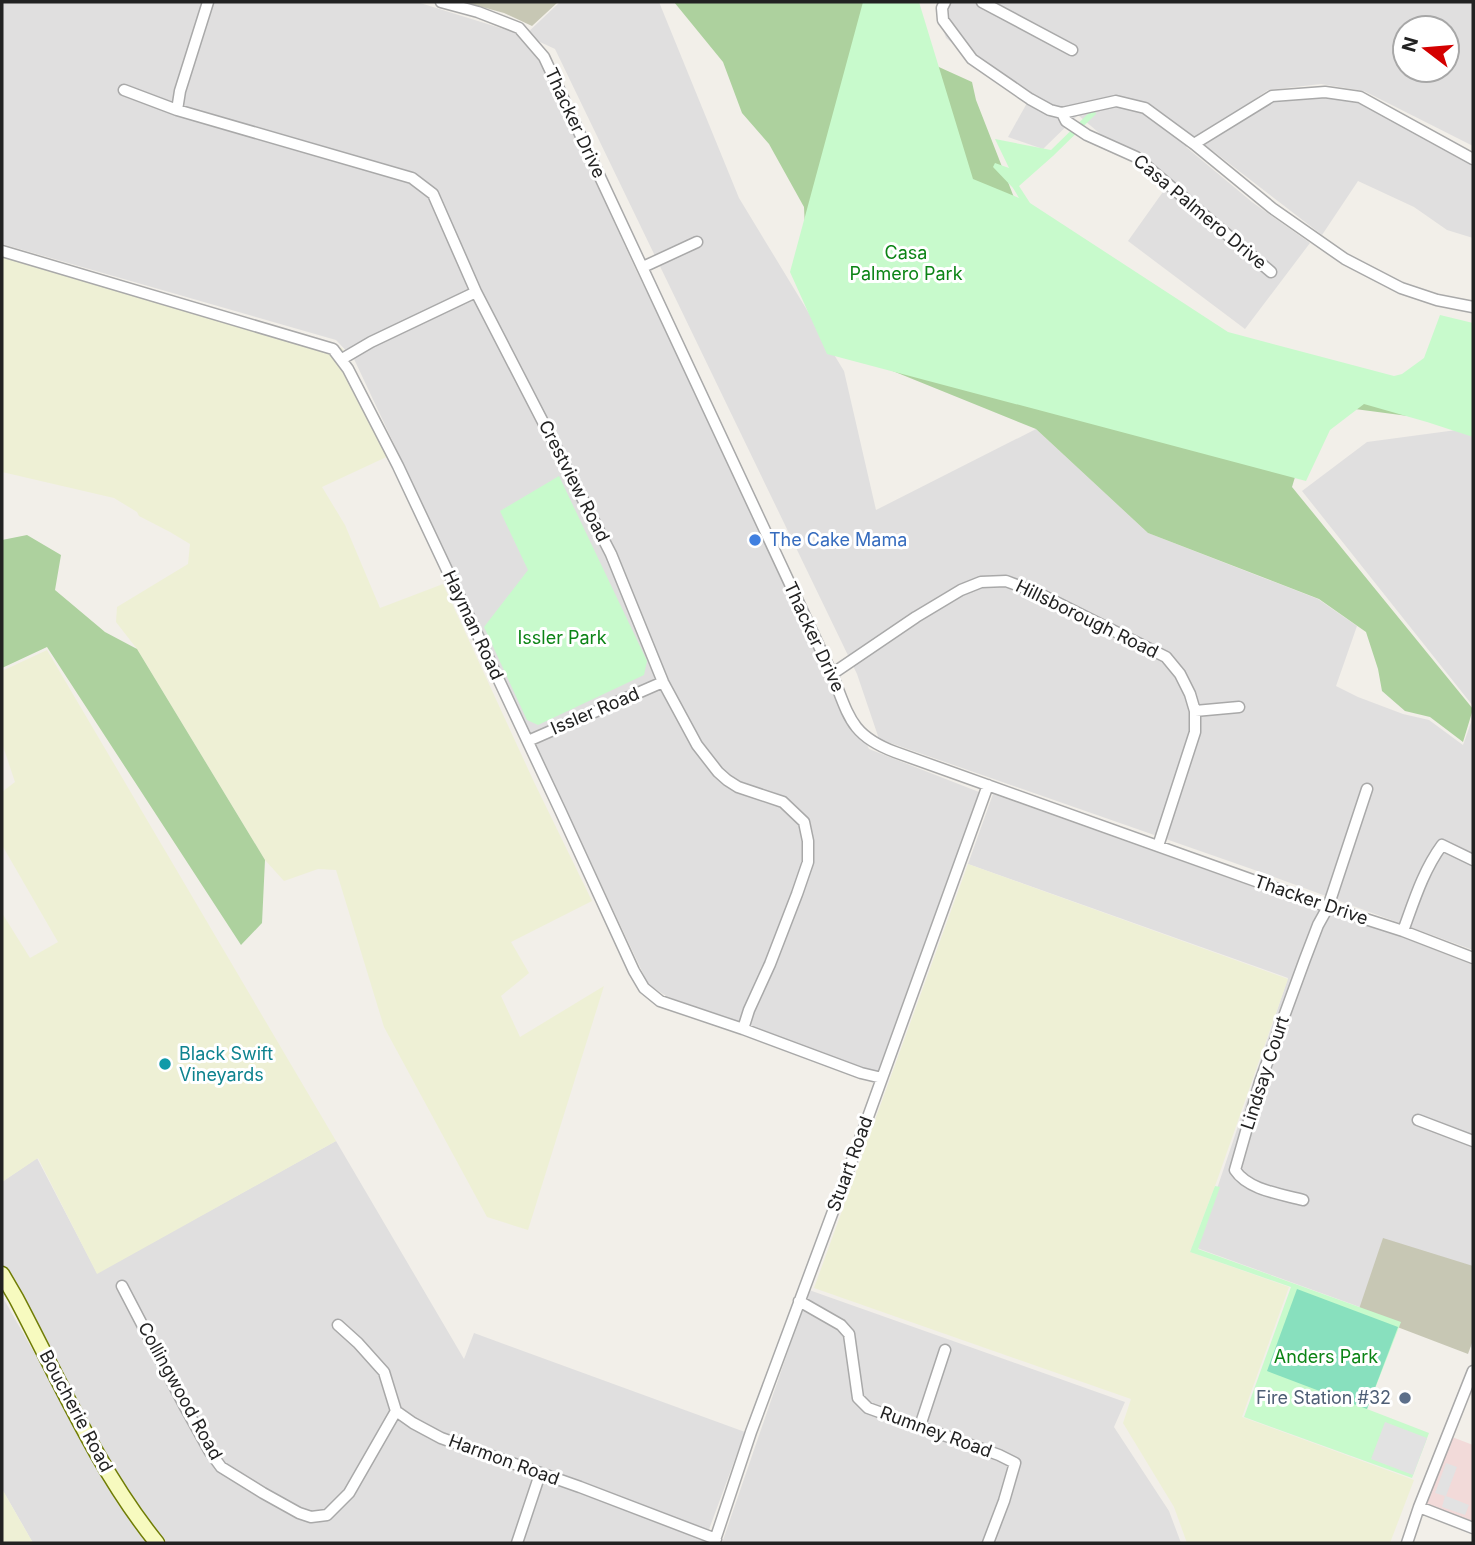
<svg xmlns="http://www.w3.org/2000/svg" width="1475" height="1545" font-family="Inter,sans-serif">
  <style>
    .residential { fill: #e0dfdf; fill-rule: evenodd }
    .commercial { fill: #f2dad9 }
    .construction { fill: #c7c7b4 }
    .farmland { fill: #eef0d5 }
    .forest { fill: #add19e }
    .park { fill: #c8facc }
    .pitch { fill: #88e0be }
    .parking { fill: #e2e2e2 }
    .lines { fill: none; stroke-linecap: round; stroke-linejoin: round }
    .street-casing { stroke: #a9a9a9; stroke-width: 13 }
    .secondary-casing { stroke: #707d05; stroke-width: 17 }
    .street { stroke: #fff; stroke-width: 10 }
    .secondary { stroke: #f7fabf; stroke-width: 14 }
    .shop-dot { fill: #3f7fe0; stroke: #fff; stroke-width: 2.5 }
    .culture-dot { fill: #0f9aa8; stroke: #fff; stroke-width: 2.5 }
    .service-dot { fill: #5c6f8a; stroke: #fff; stroke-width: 2.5 }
    .labels { text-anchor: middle; stroke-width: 6; stroke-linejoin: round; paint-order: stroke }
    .street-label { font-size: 18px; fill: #222; stroke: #fff }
    .park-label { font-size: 18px; fill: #0c8416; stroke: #fff }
    .shop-label { font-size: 18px; fill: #366cbe; stroke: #fff; text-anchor: start }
    .culture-label { font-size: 18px; fill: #0d838f; stroke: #fff; text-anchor: start }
    .service-label { font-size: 18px; fill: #4e5e75; stroke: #fff; text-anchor: end }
  </style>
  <rect width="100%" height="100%" fill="#f2efe9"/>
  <path class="residential" d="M 2,2 L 417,2 L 516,33 L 541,63 L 635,268 L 869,749 L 979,792 L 878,1071 L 862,1068 L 666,996 L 648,984 L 354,359 L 336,340 L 2,244 Z
    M 560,2 L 659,2 L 739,198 L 844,371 L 876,510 L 1036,429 L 1148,533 L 1318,599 L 1357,626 L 1336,686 L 1358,697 L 1403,714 L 1429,720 L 1463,745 L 1473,717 L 1473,950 L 1266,874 L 879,739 L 857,674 L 555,49 L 525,35 Z
    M 940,2 L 1473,2 L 1473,146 L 1364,91 L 1321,84 L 1268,90 L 1186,147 L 1252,202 L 1310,243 L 1245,329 L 1128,241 L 1165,189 L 1078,115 L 1043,149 L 1008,137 L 1027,103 L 946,38 L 937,13 ZM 1405,28 L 1447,28 L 1447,70 L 1405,70 Z
    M 1325,98 L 1360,103 L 1473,165 L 1473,238 L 1447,230 L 1414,207 L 1358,181 L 1322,235 L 1204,144 L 1274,101 Z
    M 1464,429 L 1473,436 L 1473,706 L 1302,491 L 1367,442 Z
    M 993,794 L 1313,908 L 1399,936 L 1473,965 L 1473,1348 L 1197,1248 L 1288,978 L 968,864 Z
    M 336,1141 L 464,1359 L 474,1333 L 745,1432 L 704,1543 L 166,1543 L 147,1520 L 108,1460 L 29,1313 L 2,1266 L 2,1182 L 37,1158 L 97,1273 Z
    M 809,1290 L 1125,1402 L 1114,1427 L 1169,1511 L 1181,1543 L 722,1543 Z
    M 2,1296 L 94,1458 L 150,1543 L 33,1543 L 2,1489 Z"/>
  <path class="commercial" d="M 1452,1437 L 1473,1445 L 1473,1524 L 1423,1506 Z"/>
  <path class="construction" d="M 464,2 L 558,2 L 532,26 L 504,13 Z
    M 1383,1238 L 1473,1266 L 1473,1340 L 1468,1354 L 1358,1312 Z"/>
  <path class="farmland" d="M 2,248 L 342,348 L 395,453 L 322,487 L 345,525 L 380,608 L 443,584 L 534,782 L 592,901 L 511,942 L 529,973 L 501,996 L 520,1037 L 604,986 L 528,1230 L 487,1217 L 384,1027 L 336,870 L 318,869 L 284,881 L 265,860 L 137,649 L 116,622 L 117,607 L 188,564 L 190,544 L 170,532 L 139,516 L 137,512 L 114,498 L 2,472 Z
    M 47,650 L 336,1141 L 97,1274 L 38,1158 L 2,1182 L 2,913 L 30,958 L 58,942 L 2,845 L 2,792 L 15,782 L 2,743 L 2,671 Z
    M 968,864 L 1288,979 L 1215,1186 L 1190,1252 L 1289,1287 L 1242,1417 L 1414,1480 L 1390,1543 L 1187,1543 L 1174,1507 L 1123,1423 L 1131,1399 L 814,1288 Z
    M 2,1489 L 33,1543 L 2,1543 Z"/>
  <path class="forest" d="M 674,2 L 889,2 L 930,63 L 972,82 L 976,100 L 1082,372 L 1392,393 L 1461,423 L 1317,404 L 1292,487 L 1473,709 L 1463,742 L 1430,717 L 1405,711 L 1382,691 L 1378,669 L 1366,632 L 1319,599 L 1148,533 L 1036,429 L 868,361 L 805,229 L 804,207 L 769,144 L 742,113 L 723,62 Z
    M 27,535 L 61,555 L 55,590 L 105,632 L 137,649 L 265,860 L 262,923 L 241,945 L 47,647 L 2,668 L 2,540 Z"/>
  <path class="park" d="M 863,2 L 919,2 L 973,179 L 1019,198 L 1013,188 L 993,167 L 995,163 L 1009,168 L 995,139 L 1051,150 L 1094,108 L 1096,114 L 1053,156 L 1019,186 L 1030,203 L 1228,332 L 1394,376 L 1402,374 L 1424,358 L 1440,315 L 1473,323 L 1473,437 L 1427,422 L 1364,404 L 1330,430 L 1306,481 L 827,354 L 790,272 Z
    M 559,476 L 647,661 L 644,675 L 538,725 L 527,720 L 484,627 L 528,570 L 500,511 Z
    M 1215,1186 L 1220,1187 L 1198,1249 L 1401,1322 L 1367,1409 L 1429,1433 L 1412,1478 L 1244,1417 L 1291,1287 L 1190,1252 Z"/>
  <path class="pitch" d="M 1297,1289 L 1398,1327 L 1367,1409 L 1267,1371 Z"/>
  <path class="parking" d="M 1385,1422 L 1427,1438 L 1413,1475 L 1371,1459 Z
    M 1446,1463 L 1457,1467 L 1446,1496 L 1469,1505 L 1465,1515 L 1442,1507 L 1445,1496 L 1435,1493 Z"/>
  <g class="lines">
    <g class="street-casing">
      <path id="street" d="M 441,2 L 478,12 L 519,28 L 544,57 L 832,674 C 849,716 850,735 895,752 L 1328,907 L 1403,931 L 1473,958
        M 945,2 L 942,8 L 943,20 L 972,59 L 1030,99 L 1050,110 L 1062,113 L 1066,121 L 1087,135 L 1136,157 L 1271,272
        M 982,2 L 1072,50
        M 124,90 L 177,110 L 412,178 L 433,194 L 476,292 L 611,554 L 663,682 L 697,745 L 718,772 L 727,780 L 738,787 L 783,802 L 804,822 L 808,841 L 808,862 L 797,894 L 770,964 L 749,1010 L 743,1029
        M 177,110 L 180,91 L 208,2
        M 1062,113 L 1116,101 L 1145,108 L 1194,144 L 1272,208 L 1345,259 L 1401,288 L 1437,300 L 1473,307
        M 1194,144 L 1272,96 L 1325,92 L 1360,97 L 1473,159
        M 2,251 L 333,349 L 348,369 L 398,466 L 560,810 L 634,971 L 644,988 L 660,1001 L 743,1029 L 861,1073 L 882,1078
        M 643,267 L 697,242
        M 342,359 L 371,342 L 476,292
        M 832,674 L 916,617 L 961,590 L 981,582 L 1006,581 L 1038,593 L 1166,657 L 1180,674 L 1190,694 L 1195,711 L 1195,732 L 1158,846
        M 1195,711 L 1239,707
        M 528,741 L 663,682
        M 1403,931 C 1414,901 1423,871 1442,845 L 1473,860
        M 1418,1120 L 1473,1141
        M 1303,1200 C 1281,1194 1248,1190 1235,1170 L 1260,1082 L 1305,959 L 1318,925 L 1328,907 L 1367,789
        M 122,1286 L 184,1405 L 210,1452 L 221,1467 L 263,1493 L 299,1513 L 311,1517 L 327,1515 L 349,1493 L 396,1411
        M 799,1301 L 841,1325 L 849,1334 L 858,1398 L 868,1408 L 999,1455 L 1015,1463 L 1004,1501 L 988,1543
        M 338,1325 L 358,1343 L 384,1372 L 396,1411 L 413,1423 L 441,1438 L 580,1487 L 716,1539
        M 920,1426 L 945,1350
        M 1419,1507 L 1473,1528
        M 517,1543 L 540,1474
        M 714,1543 L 751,1432 L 864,1128 L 988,785
        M 1407,1543 L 1419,1507 L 1473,1371"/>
    </g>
    <g class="secondary-casing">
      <path id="secondary" d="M 2,1274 L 16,1298 C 60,1381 98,1470 157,1543"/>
    </g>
    <use href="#street" class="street"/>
    <use href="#secondary" class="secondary"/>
  </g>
  <circle class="shop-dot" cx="755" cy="540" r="7"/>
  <circle class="culture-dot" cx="165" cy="1064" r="7"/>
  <circle class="service-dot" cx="1405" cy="1398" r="7"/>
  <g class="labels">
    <g class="street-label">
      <text transform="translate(575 123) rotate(65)" y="6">Thacker Drive</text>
      <text transform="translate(1200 212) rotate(40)" y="6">Casa Palmero Drive</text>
      <text transform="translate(574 481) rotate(63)" y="6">Crestview Road</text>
      <text transform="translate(1087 619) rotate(26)" y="6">Hillsborough Road</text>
      <text transform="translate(473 625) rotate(65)" y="6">Hayman Road</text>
      <text transform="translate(814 637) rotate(65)" y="6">Thacker Drive</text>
      <text transform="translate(595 711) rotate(-23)" y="6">Issler Road</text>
      <text transform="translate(1311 900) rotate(19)" y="6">Thacker Drive</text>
      <text transform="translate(1265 1073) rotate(-72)" y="6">Lindsay Court</text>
      <text transform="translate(850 1164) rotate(-70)" y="6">Stuart Road</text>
      <text transform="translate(180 1391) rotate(61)" y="6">Collingwood Road</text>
      <text transform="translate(76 1411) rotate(62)" y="6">Boucherie Road</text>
      <text transform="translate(936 1432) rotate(20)" y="6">Rumney Road</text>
      <text transform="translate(504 1460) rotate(20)" y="6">Harmon Road</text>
    </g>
    <g class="park-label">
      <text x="906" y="259">Casa<tspan x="906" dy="21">Palmero Park</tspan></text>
      <text x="562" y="644">Issler Park</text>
      <text x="1326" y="1363">Anders Park</text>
    </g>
    <g class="shop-label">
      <text x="769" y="546">The Cake Mama</text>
    </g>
    <g class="culture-label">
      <text x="179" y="1060">Black Swift<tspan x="179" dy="21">Vineyards</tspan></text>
    </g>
    <g class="service-label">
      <text x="1391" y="1404">Fire Station #32</text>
    </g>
  </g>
  <rect width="1475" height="1545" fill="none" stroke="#222222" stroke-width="7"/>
  <g transform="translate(1426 49) rotate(286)"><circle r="33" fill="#ffffff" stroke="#a7a7a7" stroke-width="2"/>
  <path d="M0-5L12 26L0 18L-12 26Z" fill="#d40000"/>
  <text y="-10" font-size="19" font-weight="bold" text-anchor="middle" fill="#222222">N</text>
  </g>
</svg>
